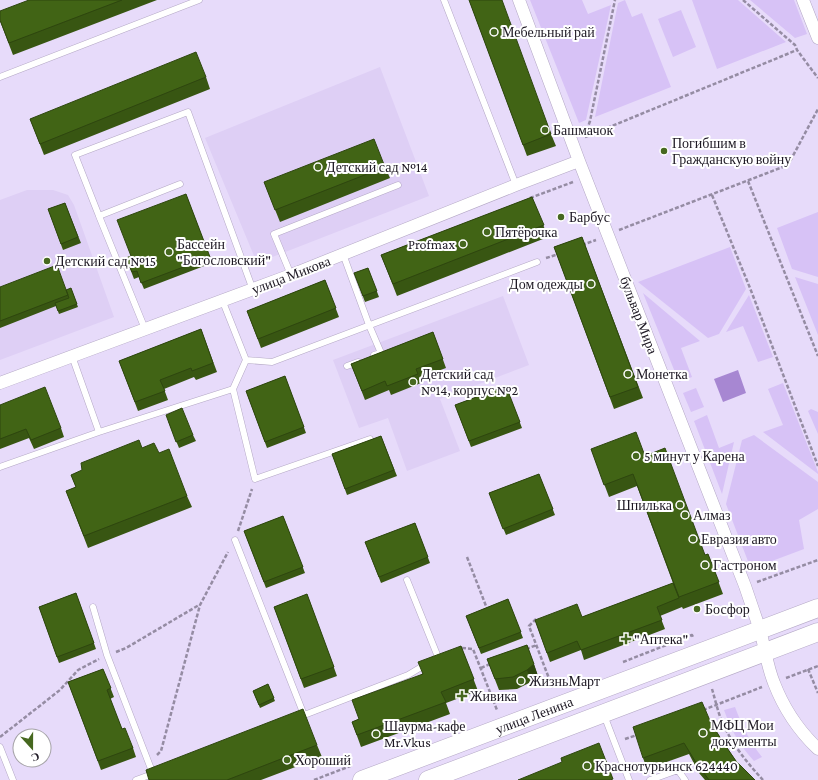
<svg xmlns="http://www.w3.org/2000/svg" width="818" height="780" font-family="'Crimson Pro',serif">
  <style>
    .built { fill: #decff5 }
    .green { fill: #d7c2f6 }
    .water { fill: #a787d2 }
    .lines { fill: none; stroke-linecap: round; stroke-linejoin: round }
    .lane-casing { stroke: #b4a8c5; stroke-width: 7 }
    .street-casing { stroke: #b4a8c5; stroke-width: 13 }
    .secondary-casing { stroke: #b4a8c5; stroke-width: 19 }
    .path { stroke: #958ca3; stroke-width: 2.5; stroke-dasharray: 4 2; stroke-linecap: butt }
    .lane { stroke: #fff; stroke-width: 6 }
    .street { stroke: #fff; stroke-width: 12 }
    .secondary { stroke: #fff; stroke-width: 18 }
    .wall { fill: #385612 }
    .shaded-wall { fill: #2e460f }
    .building { fill: #416415; stroke: #2e460f }
    .poi-dot { fill: #46681f; stroke: #fff; stroke-width: 1.5 }
    .labels { text-anchor: middle; stroke-width: 4; stroke-linejoin: round; paint-order: stroke }
    .poi-label { font-size: 14px; fill: #1d1823; stroke: #fff; text-anchor: start }
    .street-label { font-size: 14px; fill: #1d1823; stroke: #fff }
  </style>
  <rect width="100%" height="100%" fill="#e7dbfa"/>
  <path class="built" d="M 380,67 L 429,196 L 257,263 L 205,138 Z
    M 27,190 L 53,190 L 68,195 L 74,205 L 114,317 L 0,360 L 0,200 Z
    M 503,296 L 529,365 L 440,399 L 460,451 L 407,471 L 388,418 L 359,428 L 333,360 Z"/>
  <path class="green" d="M 530,0 L 582,0 L 588,14 L 611,5 L 586,120 L 579,123 Z
    M 625,0 L 632,17 L 642,13 L 671,87 L 595,117 L 618,3 Z
    M 692,0 L 738,0 L 786,42 L 717,69 Z
    M 750,0 L 794,0 L 807,34 L 795,38 Z
    M 681,10 L 696,47 L 673,57 L 658,19 Z
    M 818,212 L 818,277 L 792,269 L 777,228 Z
    M 730,247 L 746,289 L 719,334 L 708,338 L 638,282 Z
    M 795,277 L 818,284 L 818,335 Z
    M 643,293 L 700,341 L 681,348 L 692,377 L 679,382 Z
    M 749,295 L 773,357 L 758,362 L 743,326 L 726,332 Z
    M 783,383 L 818,472 L 818,474 L 763,432 L 783,425 L 768,389 Z
    M 696,388 L 704,407 L 691,412 L 683,393 Z
    M 811,409 L 818,412 L 818,434 L 808,411 Z
    M 707,415 L 719,448 L 734,442 L 722,494 L 694,421 Z
    M 754,435 L 818,482 L 818,509 L 799,520 L 804,549 L 751,569 L 726,504 L 742,440 Z
    M 735,707 C 742,725 749,741 762,757 L 754,761 C 740,746 731,730 724,710 Z"/>
  <path class="water" d="M 738,370 L 746,393 L 723,402 L 714,379 Z"/>
  <g class="lines">
    <g class="lane-casing">
      <path id="lane" d="M 444,0 L 516,185
        M 0,77 L 199,0
        M 99,216 L 75,155 L 188,112 L 253,290
        M 343,254 L 369,325 L 381,353 L 374,355
        M 291,275 L 274,234 L 398,185
        M 223,302 L 246,360 L 233,389 L 255,479 L 370,439
        M 145,329 L 99,216 L 180,184
        M 72,356 L 99,432 L 233,389
        M 246,360 L 272,362 L 537,262
        M 347,366 L 358,362
        M 0,467 L 99,432
        M 235,540 L 304,715
        M 93,607 L 107,655 L 153,774
        M 604,715 L 629,780
        M 299,717 L 408,675 L 438,657 L 407,580
        M 0,747 L 13,780
        M 136,780 L 155,773
        M 650,780 L 678,770 L 685,780"/>
    </g>
    <g class="street-casing">
      <path id="street" d="M 519,0 L 579,161 L 745,586 C 750,601 755,615 760,630 C 765,648 767,666 774,683 C 784,709 798,730 818,749
        M 803,0 L 818,38
        M 0,383 L 291,275 L 516,185 L 579,161"/>
    </g>
    <g class="secondary-casing">
      <g id="secondary">
        <path id="s1" d="M 362,780 L 818,608"/>
        <path d="M 428,780 L 818,632"/>
      </g>
    </g>
    <path class="path" d="M 743,0 L 795,45 L 797,50 L 818,78
      M 585,136 L 590,121 L 615,0
      M 585,137 L 797,50
      M 748,181 L 818,356
      M 712,195 L 750,288 L 818,466
      M 530,198 L 573,182
      M 619,230 L 788,165 L 818,109
      M 582,245 L 596,240
      M 546,258 L 559,254
      M 238,531 L 252,489
      M 467,557 L 486,606
      M 757,582 L 818,560
      M 536,619 L 529,626 L 553,689
      M 462,648 L 473,649 L 497,710
      M 526,649 L 537,645
      M 116,652 L 126,648 L 199,605
      M 623,662 L 692,635 L 693,637
      M 481,668 L 492,663
      M 808,669 L 818,693
      M 786,678 L 818,666
      M 712,689 C 716,702 719,718 726,730 C 736,749 749,765 763,780
      M 703,710 L 762,687
      M 0,737 L 60,690 L 78,670 L 99,659
      M 625,739 L 637,735
      M 157,755 L 161,751 L 200,605 L 228,552
      M 314,780 L 353,765"/>
    <use href="#lane" class="lane"/>
    <use href="#street" class="street"/>
    <use href="#secondary" class="secondary"/>
  </g>
  <path class="wall" d="M 29,0 L 157,0 L 13,55 L 0,21 Z
    M 469,0 L 551,134 L 556,146 L 527,156 Z
    M 206,77 L 210,89 L 44,155 L 30,119 Z
    M 385,167 L 390,178 L 280,222 L 264,182 Z
    M 186,194 L 212,263 L 144,289 L 139,277 L 134,279 L 126,258 L 131,256 Z
    M 532,197 L 548,237 L 397,296 L 381,255 Z
    M 65,203 L 81,243 L 63,250 L 48,209 Z
    M 582,237 L 643,398 L 614,409 L 554,247 Z
    M 368,268 L 379,297 L 365,302 L 354,273 Z
    M 325,280 L 339,317 L 261,348 L 247,311 Z
    M 0,287 L 67,290 L 71,288 L 78,307 L 59,314 L 56,306 L 0,328 Z
    M 201,329 L 217,372 L 196,380 L 194,377 L 164,389 L 168,400 L 138,411 L 119,361 Z
    M 433,332 L 446,368 L 419,378 L 421,383 L 391,395 L 389,390 L 365,400 L 351,364 Z
    M 285,376 L 306,433 L 267,448 L 246,391 Z
    M 506,386 L 522,428 L 471,447 L 455,405 Z
    M 0,405 L 61,428 L 64,437 L 34,449 L 29,438 L 0,449 Z
    M 168,421 L 193,435 L 196,441 L 179,448 Z
    M 381,436 L 397,476 L 347,495 L 332,454 Z
    M 142,448 L 159,453 L 187,496 L 192,507 L 88,548 L 66,491 L 76,487 L 71,475 Z
    M 591,449 L 645,456 L 705,555 L 708,554 L 723,594 L 683,609 L 682,607 L 660,616 L 665,629 L 584,660 L 581,650 L 550,662 L 535,620 L 582,617 L 673,583 L 637,486 L 609,497 Z
    M 539,474 L 555,515 L 506,535 L 489,493 Z
    M 283,516 L 305,573 L 266,588 L 244,531 Z
    M 415,523 L 430,563 L 381,583 L 365,542 Z
    M 76,593 L 96,649 L 59,663 L 39,607 Z
    M 307,594 L 337,676 L 304,688 L 274,607 Z
    M 508,599 L 523,638 L 481,654 L 466,616 Z
    M 527,645 L 538,676 L 531,682 L 517,689 L 499,690 L 487,659 Z
    M 461,646 L 478,691 L 446,703 L 450,714 L 361,747 L 352,722 L 359,719 Z
    M 103,669 L 114,697 L 110,699 L 122,729 L 133,748 L 136,757 L 101,770 L 68,682 Z
    M 268,684 L 275,701 L 260,708 L 253,691 Z
    M 711,723 L 723,742 L 736,761 L 755,780 L 705,780 L 699,773 L 689,754 L 647,769 L 643,758 Z
    M 317,745 L 322,757 L 261,780 L 149,780 Z"/>
  <path class="shaded-wall" d="M 534,664 L 538,676 L 531,682 L 527,670 Z"/>
  <path class="building" d="M 29,0 L 122,0 L 9,43 L 0,20 L 0,11 Z
    M 469,0 L 502,0 L 551,134 L 523,145 Z
    M 196,52 L 206,77 L 40,144 L 30,119 Z
    M 374,139 L 385,167 L 275,210 L 264,182 Z
    M 186,194 L 210,257 L 141,283 L 137,271 L 132,272 L 126,258 L 131,256 L 117,220 Z
    M 532,197 L 544,225 L 393,284 L 381,255 Z
    M 65,203 L 78,237 L 61,244 L 48,209 Z
    M 582,237 L 638,387 L 610,397 L 554,247 Z
    M 57,265 L 68,295 L 0,321 L 0,287 Z
    M 368,268 L 377,291 L 363,296 L 354,273 Z
    M 325,280 L 336,308 L 258,339 L 247,311 Z
    M 71,288 L 77,304 L 58,311 L 55,303 L 69,298 L 66,290 Z
    M 201,329 L 213,363 L 192,371 L 191,368 L 160,380 L 165,391 L 135,402 L 119,361 Z
    M 433,332 L 443,359 L 416,369 L 418,374 L 387,386 L 385,381 L 362,391 L 351,364 Z
    M 285,376 L 304,427 L 265,442 L 246,391 Z
    M 506,386 L 520,422 L 469,441 L 455,405 Z
    M 45,387 L 61,428 L 31,440 L 26,429 L 0,439 L 0,405 Z
    M 182,408 L 193,435 L 176,442 L 166,415 Z
    M 636,432 L 645,456 L 665,448 L 705,555 L 708,554 L 719,582 L 679,597 L 633,474 L 604,485 L 591,449 Z
    M 381,436 L 394,470 L 345,489 L 332,454 Z
    M 139,440 L 142,448 L 154,443 L 159,453 L 169,449 L 187,496 L 84,536 L 66,491 L 76,487 L 71,475 L 82,470 L 81,463 Z
    M 539,474 L 553,509 L 503,529 L 489,493 Z
    M 283,516 L 303,567 L 264,582 L 244,531 Z
    M 415,523 L 428,557 L 379,577 L 365,542 Z
    M 673,583 L 679,598 L 657,607 L 662,620 L 581,650 L 577,641 L 547,653 L 535,620 L 577,604 L 582,617 Z
    M 76,593 L 94,643 L 57,657 L 39,607 Z
    M 307,594 L 334,667 L 301,679 L 274,607 Z
    M 508,599 L 521,632 L 479,648 L 466,616 Z
    M 527,645 L 534,664 L 527,670 L 513,677 L 495,679 L 487,659 Z
    M 461,646 L 474,679 L 441,692 L 446,702 L 357,735 L 352,722 L 359,719 L 352,700 L 423,674 L 418,662 Z
    M 103,669 L 111,688 L 107,690 L 122,729 L 125,728 L 133,748 L 98,761 L 68,682 Z
    M 268,684 L 274,698 L 259,705 L 253,691 Z
    M 702,702 L 711,723 L 723,742 L 736,761 L 755,780 L 709,780 L 695,761 L 684,743 L 643,758 L 633,727 Z
    M 303,709 L 317,745 L 227,780 L 149,780 L 146,770 Z
    M 599,743 L 613,779 L 610,780 L 518,780 L 562,762 L 561,758 Z"/>
  <g class="poi-dot">
    <circle cx="494" cy="32" r="4"/>
    <circle cx="545" cy="130" r="4"/>
    <circle cx="664" cy="151" r="4"/>
    <circle cx="318" cy="167" r="4"/>
    <circle cx="561" cy="217" r="4"/>
    <circle cx="487" cy="232" r="4"/>
    <circle cx="463" cy="244" r="4"/>
    <circle cx="169" cy="252" r="4"/>
    <circle cx="47" cy="261" r="4"/>
    <circle cx="591" cy="284" r="4"/>
    <circle cx="628" cy="374" r="4"/>
    <circle cx="413" cy="382" r="4"/>
    <circle cx="636" cy="456" r="4"/>
    <circle cx="680" cy="505" r="4"/>
    <circle cx="685" cy="515" r="4"/>
    <circle cx="693" cy="539" r="4"/>
    <circle cx="705" cy="565" r="4"/>
    <circle cx="697" cy="609" r="4"/>
    <path d="M624 633h4v4h4v4h-4v4h-4v-4h-4v-4h4z"/>
    <circle cx="521" cy="681" r="4"/>
    <path d="M460 690h4v4h4v4h-4v4h-4v-4h-4v-4h4z"/>
    <circle cx="703" cy="733" r="4"/>
    <circle cx="376" cy="734" r="4"/>
    <circle cx="287" cy="760" r="4"/>
    <circle cx="587" cy="766" r="4"/>
  </g>
  <g class="labels">
    <g class="poi-label">
      <text x="502" y="37">Мебельный рай</text>
      <text x="553" y="135">Башмачок</text>
      <text x="672" y="148">Погибшим в<tspan x="672" dy="16">Гражданскую войну</tspan></text>
      <text x="326" y="172">Детский сад №14</text>
      <text x="569" y="222">Барбус</text>
      <text x="495" y="237">Пятёрочка</text>
      <text x="177" y="249">Бассейн<tspan x="177" dy="16">"Богословский"</tspan></text>
      <text x="455" y="249" text-anchor="end">Profmax</text>
      <text x="55" y="266">Детский сад №15</text>
      <text x="583" y="289" text-anchor="end">Дом одежды</text>
      <text x="421" y="379">Детский сад<tspan x="421" dy="16">№14, корпус №2</tspan></text>
      <text x="636" y="379">Монетка</text>
      <text x="644" y="461">5 минут у Карена</text>
      <text x="672" y="510" text-anchor="end">Шпилька</text>
      <text x="693" y="520">Алмаз</text>
      <text x="701" y="544">Евразия авто</text>
      <text x="713" y="570">Гастроном</text>
      <text x="705" y="614">Босфор</text>
      <text x="634" y="644">"Аптека"</text>
      <text x="529" y="686">ЖизньМарт</text>
      <text x="470" y="701">Живика</text>
      <text x="711" y="730">МФЦ Мои<tspan x="711" dy="16">документы</tspan></text>
      <text x="384" y="731">Шаурма-кафе<tspan x="384" dy="16">Mr.Vkus</tspan></text>
      <text x="295" y="765">Хороший</text>
      <text x="595" y="771">Краснотурьинск 624440</text>
    </g>
    <g class="street-label">
      <text transform="translate(291 275) rotate(-21)" y="5">улица Микова</text>
      <text transform="translate(639 315) rotate(69)" y="5">бульвар Мира</text>
      <text dy="5" stroke="none"><textPath href="#s1" startOffset="184">улица Ленина</textPath></text>
    </g>
  </g>
  <g transform="translate(32 748) rotate(159)"><circle r="19" fill="#ffffff" stroke="#a5a3a7"/>
  <path d="M0-3L7 15L0 10L-7 15Z" fill="#46681f"/>
  <text y="-6" font-size="11" font-weight="bold" text-anchor="middle" fill="#1d1823">С</text>
  </g>
</svg>
